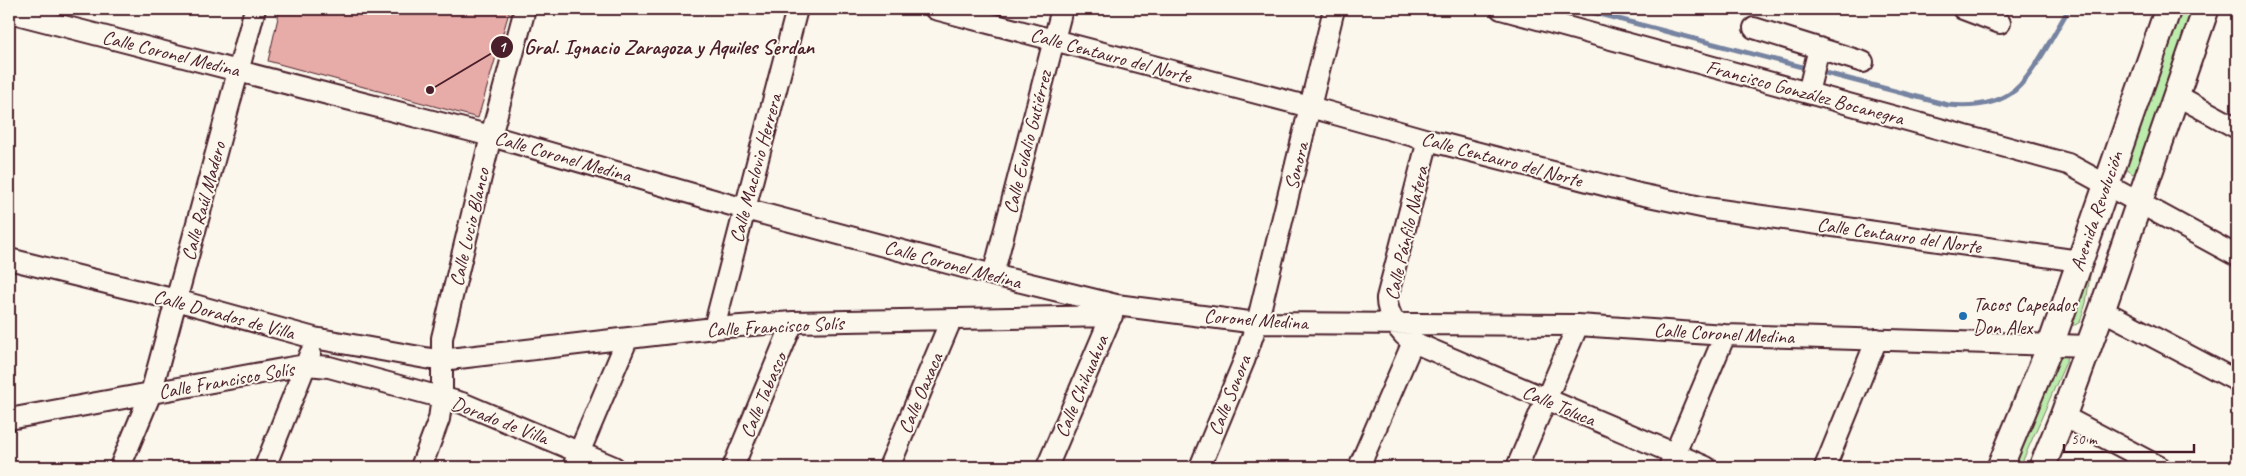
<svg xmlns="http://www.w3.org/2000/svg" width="2246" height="476" font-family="Caveat,sans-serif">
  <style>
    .green { fill: #bbecac; stroke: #82866c }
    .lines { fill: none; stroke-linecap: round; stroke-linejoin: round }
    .stream { stroke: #7683a1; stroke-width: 5 }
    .building { fill: #e7aca7; stroke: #4a1f2b }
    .minor-casing { stroke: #4a1f2b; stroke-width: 24 }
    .tertiary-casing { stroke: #4a1f2b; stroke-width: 29 }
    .minor { stroke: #fbf7ec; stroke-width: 20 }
    .tertiary { stroke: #fbf7ec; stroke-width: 25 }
    .poi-dot { fill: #1f6fb2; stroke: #fbf7ec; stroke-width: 2 }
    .labels { text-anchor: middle; stroke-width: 4; stroke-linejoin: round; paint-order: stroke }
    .street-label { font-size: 20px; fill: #4a1f2b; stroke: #fbf7ec }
    .poi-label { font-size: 20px; fill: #4a1f2b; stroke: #fbf7ec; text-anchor: start }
    .leader { fill: none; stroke: #4a1f2b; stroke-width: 2 }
    .callout-dot { fill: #4a1f2b; stroke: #fbf7ec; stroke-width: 2 }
    .mark-label { font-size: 15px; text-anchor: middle; font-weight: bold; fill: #fff }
    .callout-label { font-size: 21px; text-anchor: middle; font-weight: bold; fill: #4a1f2b; stroke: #fbf7ec; stroke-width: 4; stroke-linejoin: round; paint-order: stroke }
  </style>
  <rect width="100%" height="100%" fill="#fbf7ec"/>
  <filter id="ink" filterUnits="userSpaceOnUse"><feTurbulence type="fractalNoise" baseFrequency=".02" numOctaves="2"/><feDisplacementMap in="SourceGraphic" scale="10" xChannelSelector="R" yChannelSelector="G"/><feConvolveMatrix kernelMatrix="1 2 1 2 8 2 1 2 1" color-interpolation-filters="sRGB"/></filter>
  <g filter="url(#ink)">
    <path class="green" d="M 2180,9 L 2204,9 L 2139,170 L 2133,174 L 2123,167 Z
      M 2111,208 L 2110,218 L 2097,246 L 2091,268 L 2086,303 L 2080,322 C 2074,326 2071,327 2065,322 L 2097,214 Z
      M 2067,353 L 2066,362 L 2020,467 L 2003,467 L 2055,354 Z"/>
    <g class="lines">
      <path class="stream" d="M 1580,9 L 1810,69
        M 1818,71 L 1948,105 C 1970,107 1997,105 2015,90 C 2035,73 2055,31 2069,9"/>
    </g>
    <path class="building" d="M 280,9 L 510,9 L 478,118 L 268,61 Z"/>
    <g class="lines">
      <g class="minor-casing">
        <path id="minor" d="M 935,9 L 1310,107 L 1428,140 L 1639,194 L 1706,208 L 2079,261
          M 1501,9 L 2068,164 L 2237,256
          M 1963,9 L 2000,23
          M 9,12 L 491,136 L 745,209 L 993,275 L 1116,305 L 1257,323 L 1578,325 L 1725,335 L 2089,346
          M 1754,28 L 1863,62
          M 1808,93 L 1819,48
          M 2176,95 L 2237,128
          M 9,259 L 176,300 L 314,338 L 431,359 L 450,359 L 714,328 L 793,322 L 1112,316
          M 993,275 L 1062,9
          M 2102,310 L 2237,381
          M 714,328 L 797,9
          M 1413,342 L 1706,467
          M 2063,416 L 2160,467
          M 9,419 L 288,368 L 307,365 L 329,367 L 462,403 L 614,467
          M 1670,465 L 1725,335
          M 120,467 L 151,393 L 255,9
          M 265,467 L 310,354
          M 421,467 L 439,419 L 442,398 L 442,338 L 491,136 L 525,9
          M 573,467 L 627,340
          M 733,467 L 793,322
          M 889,467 L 951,320
          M 1047,467 L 1116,305
          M 1200,467 L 1244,361 L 1257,323 L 1334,9
          M 1359,467 L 1413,342 C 1400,335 1386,312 1387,298 L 1428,140
          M 1517,467 L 1578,325
          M 1825,467 L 1877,339"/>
      </g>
      <g class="tertiary-casing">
        <path id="tertiary" d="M 2000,467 L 2051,344 L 2168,9
          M 2042,467 L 2063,416 L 2102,310 L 2206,9"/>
      </g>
      <use href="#minor" class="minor"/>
      <use href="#tertiary" class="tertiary"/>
    </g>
  </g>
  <circle class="poi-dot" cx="1963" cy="316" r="5"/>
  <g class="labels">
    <g class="street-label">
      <text transform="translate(171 53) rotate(14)" y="7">Calle Coronel Medina</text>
      <text transform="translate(1111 55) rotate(15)" y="7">Calle Centauro del Norte</text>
      <text transform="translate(1805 92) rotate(15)" y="7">Francisco González Bocanegra</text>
      <text transform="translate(1027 142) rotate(-76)" y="7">Calle Eulalio Gutiérrez</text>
      <text transform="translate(563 156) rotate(16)" y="7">Calle Coronel Medina</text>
      <text transform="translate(1502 159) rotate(15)" y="7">Calle Centauro del Norte</text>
      <text transform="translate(1296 166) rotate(-76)" y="7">Sonora</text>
      <text transform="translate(755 168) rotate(-75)" y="7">Calle Maclovio Herrera</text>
      <text transform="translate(203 201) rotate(-75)" y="7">Calle Raúl Madero</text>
      <text transform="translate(2096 211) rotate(-71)" y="7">Avenida Revolución</text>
      <text transform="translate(469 227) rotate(-77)" y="7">Calle Lucio Blanco</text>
      <text transform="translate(1406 233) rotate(-77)" y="7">Calle Pánfilo Natera</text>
      <text transform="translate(1899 235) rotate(8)" y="7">Calle Centauro del Norte</text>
      <text transform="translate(953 264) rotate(15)" y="7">Calle Coronel Medina</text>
      <text transform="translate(224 314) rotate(15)" y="7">Calle Dorados de Villa</text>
      <text transform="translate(1256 319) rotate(4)" y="7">Coronel Medina</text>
      <text transform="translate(775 326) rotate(-3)" y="7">Calle Francisco Solís</text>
      <text transform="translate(1724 333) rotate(3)" y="7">Calle Coronel Medina</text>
      <text transform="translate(226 380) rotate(-10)" y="7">Calle Francisco Solís</text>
      <text transform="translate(1081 386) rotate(-67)" y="7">Calle Chihuahua</text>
      <text transform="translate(920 393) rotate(-67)" y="7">Calle Oaxaca</text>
      <text transform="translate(763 395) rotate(-67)" y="7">Calle Tabasco</text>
      <text transform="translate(1229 395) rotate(-68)" y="7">Calle Sonora</text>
      <text transform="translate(1559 405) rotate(23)" y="7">Calle Toluca</text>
      <text transform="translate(500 420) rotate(21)" y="7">Dorado de Villa</text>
    </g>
    <g class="poi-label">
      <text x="1973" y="311">Tacos Capeados<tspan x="1973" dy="23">Don Alex</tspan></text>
    </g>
  </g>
  <path class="leader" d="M430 90L502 47"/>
  <g class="callout-dot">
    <circle cx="430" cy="90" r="5"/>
    <circle cx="502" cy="47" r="12"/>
  </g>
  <g class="mark-label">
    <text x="502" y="52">1</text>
  </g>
  <g class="callout-label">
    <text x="669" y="54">Gral. Ignacio Zaragoza y Aquiles Serdan</text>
  </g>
  <rect width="2246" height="476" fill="none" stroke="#fbf7ec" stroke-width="30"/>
  <rect x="15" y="15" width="2216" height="446" fill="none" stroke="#4a1f2b" stroke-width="2" filter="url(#ink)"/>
  <path d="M2064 444v8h130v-8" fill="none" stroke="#4a1f2b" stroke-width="2.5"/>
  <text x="2071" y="444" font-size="15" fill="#4a1f2b" stroke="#fbf7ec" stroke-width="4" paint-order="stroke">50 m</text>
</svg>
